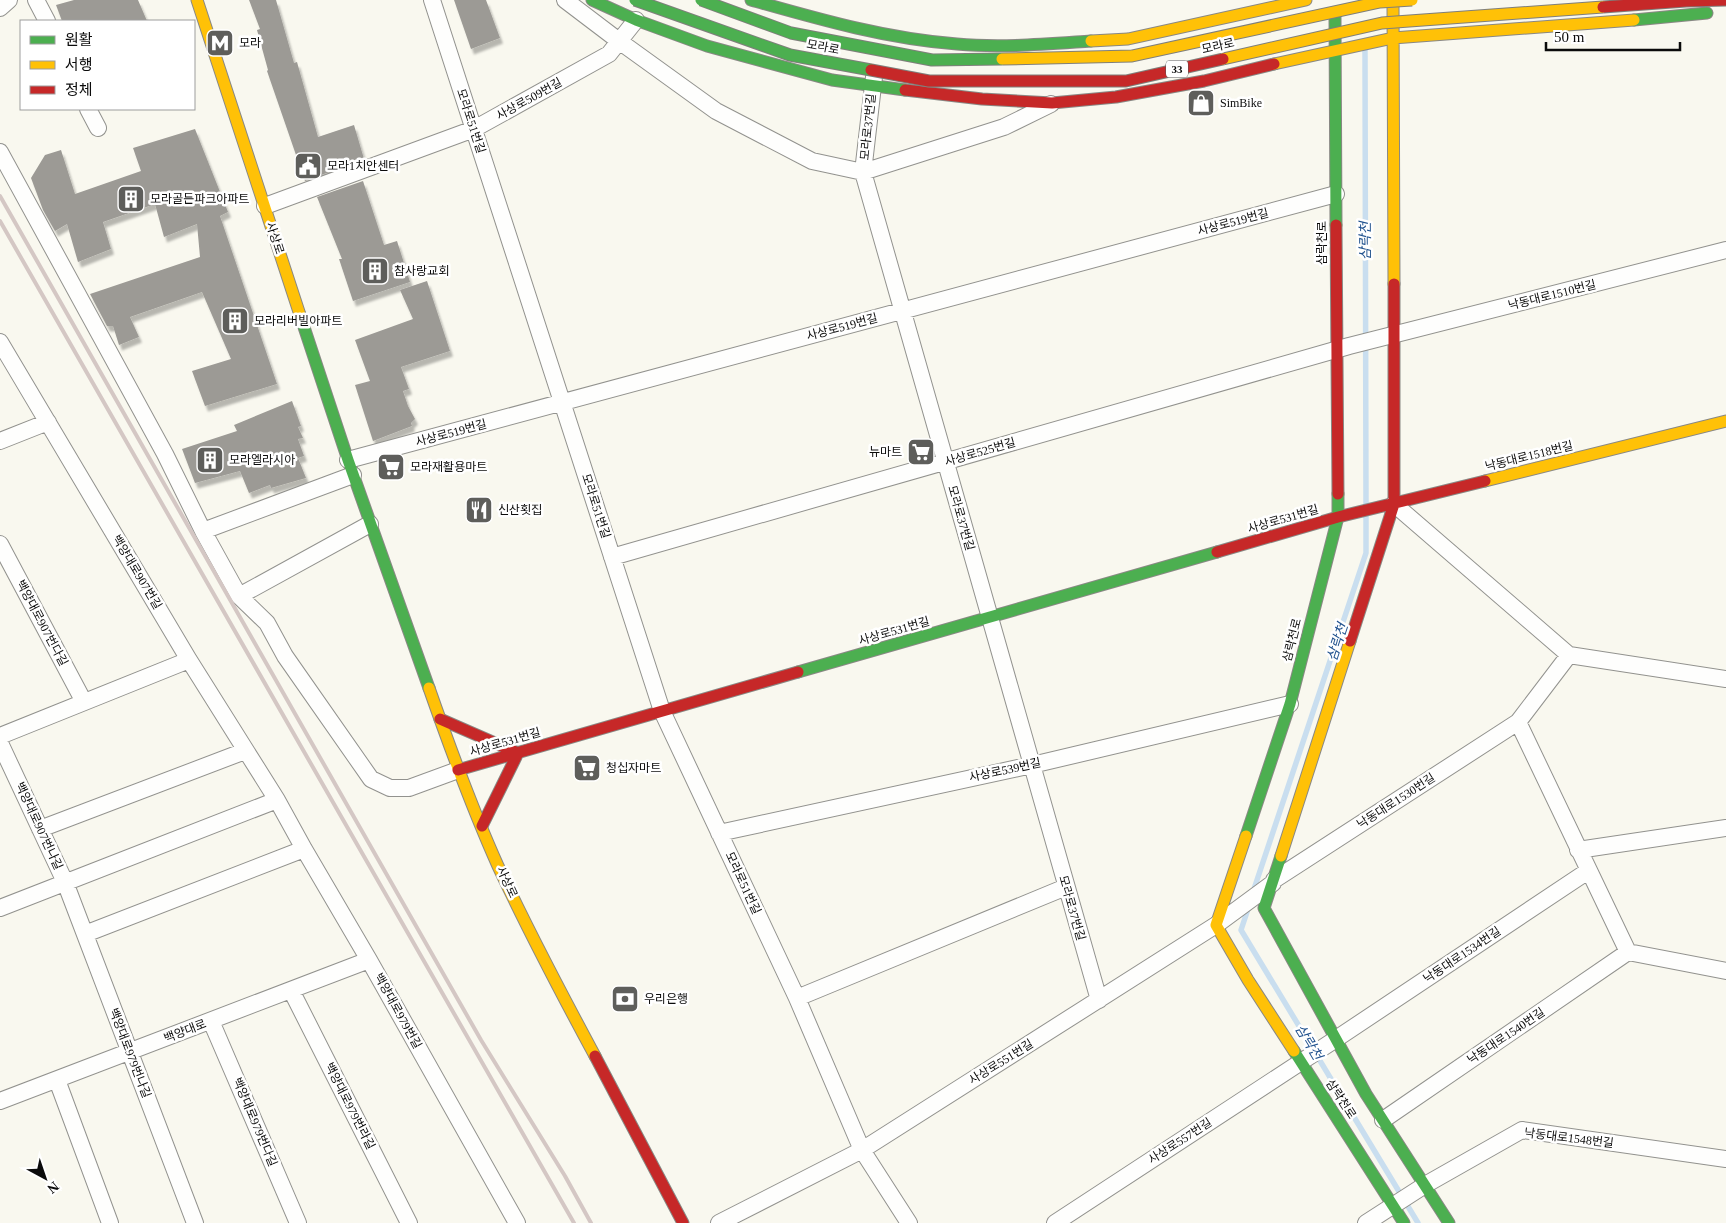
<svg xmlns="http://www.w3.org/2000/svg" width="1726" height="1223" font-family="'Times New Roman','Noto Sans KR',serif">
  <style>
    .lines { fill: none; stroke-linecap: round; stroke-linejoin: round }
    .stream { stroke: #c9deef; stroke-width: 5.5 }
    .building { fill: #9c9a95; filter: url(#shadow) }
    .street-casing { stroke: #92928e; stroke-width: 18 }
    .fast-casing { stroke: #898884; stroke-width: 13 }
    .slow-casing { stroke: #898884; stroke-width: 13 }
    .jam-casing { stroke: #898884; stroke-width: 13 }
    .street { stroke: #fefefd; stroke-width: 16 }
    .fast { stroke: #4caf50; stroke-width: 11 }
    .slow { stroke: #ffc107; stroke-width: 11 }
    .jam { stroke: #c62828; stroke-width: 11 }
    .rail { stroke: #d4c7c4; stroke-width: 4 }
    .fast-bridge-casing { stroke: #7f7f7b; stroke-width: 13; stroke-linecap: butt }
    .slow-bridge-casing { stroke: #7f7f7b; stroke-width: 13; stroke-linecap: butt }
    .jam-bridge-casing { stroke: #7f7f7b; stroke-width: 13; stroke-linecap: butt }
    .fast-bridge { stroke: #4caf50; stroke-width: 11 }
    .slow-bridge { stroke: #ffc107; stroke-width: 11 }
    .jam-bridge { stroke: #c62828; stroke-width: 11 }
    .labels { text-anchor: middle; stroke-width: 5; stroke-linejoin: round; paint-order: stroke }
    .shield { fill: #fff; stroke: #545454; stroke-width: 1 }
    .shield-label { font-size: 11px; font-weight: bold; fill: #0b0b0b }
    .poi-label { font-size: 12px; fill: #0b0b0b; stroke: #fff; text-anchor: start }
    .street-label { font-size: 12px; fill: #0b0b0b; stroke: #fff }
    .water-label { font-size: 14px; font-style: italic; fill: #22538f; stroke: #fff }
  </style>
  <defs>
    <filter id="shadow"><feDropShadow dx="3" dy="5.5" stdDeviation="1" flood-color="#0004"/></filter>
  </defs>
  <rect width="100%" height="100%" fill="#f9f8ef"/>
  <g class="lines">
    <path class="stream" d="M 1365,50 L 1366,505
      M 1253,892 L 1366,553 L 1366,515
      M 1249,906 L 1241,930 L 1418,1223"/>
  </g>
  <path class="building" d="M 74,0 L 138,0 L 147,21 L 62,21 L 56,5 Z
    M 249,0 L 276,0 L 294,63 L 297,62 L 318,137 L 354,125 L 364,159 L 305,181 L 267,71 L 268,70 L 257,30 L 260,29 Z
    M 454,0 L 486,0 L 500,38 L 471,49 Z
    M 195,129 L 228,212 L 220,216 L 277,384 L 205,406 L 192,371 L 231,359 L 202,292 L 130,317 L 139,337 L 119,345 L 113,326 L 107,326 L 90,294 L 200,257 L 197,224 L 164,237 L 155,204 L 103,222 L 111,249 L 78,262 L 67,224 L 55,231 L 43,210 L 31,178 L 45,155 L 61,150 L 75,194 L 141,171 L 133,148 Z
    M 363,181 L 384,245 L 397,241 L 410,282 L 353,301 L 339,259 L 342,259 L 317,197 Z
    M 427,281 L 450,351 L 401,367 L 409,389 L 403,391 L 408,406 L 415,419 L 411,423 L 412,426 L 373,441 L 355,385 L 370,381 L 355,340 L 413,319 L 400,290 Z
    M 292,401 L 301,426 L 298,427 L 303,438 L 298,439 L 304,456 L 298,458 L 306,478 L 271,488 L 270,485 L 249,493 L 240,471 L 195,483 L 182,449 L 237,431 L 234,425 Z"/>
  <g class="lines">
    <g class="street-casing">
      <path id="street" d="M 36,0 L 47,21
        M 432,0 L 662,711 L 797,998 L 862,1150 L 909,1223
        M 565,0 L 619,41 L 716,111 L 812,161 L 863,172 L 1004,127 L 1051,104
        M 0,8 L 9,0
        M 874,77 L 863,172 L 1099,1000
        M 88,109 L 98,128
        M 0,152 L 165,454 L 203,531 L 239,596 L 267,623 L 285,656 L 371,779 L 390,788 L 409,788 L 458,770
        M 265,206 L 474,129 L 609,54 L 636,20
        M 0,342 L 189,660 L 277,800 L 304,849 L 369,960 L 517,1223
        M 0,441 L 48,422
        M 348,460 L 1336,194
        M 1394,504 L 1569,655 L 1726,679
        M 203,531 L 353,475
        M 0,544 L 84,702
        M 612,557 L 1349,346 L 1726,250
        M 239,596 L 370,524
        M 1518,722 L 1628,952
        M 0,736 L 189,660
        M 0,743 L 65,882 L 195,1223
        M 40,829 L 245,751
        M 719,833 L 1032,765 L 1290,704
        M 1578,850 L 1726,828
        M 1274,880 L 1518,722 L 1569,655
        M 0,908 L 277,800
        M 85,934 L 304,849
        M 291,990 L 409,1223
        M 797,998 L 1066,887
        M 211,1021 L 298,1223
        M 57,1080 L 110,1223
        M 0,1101 L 369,960
        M 1383,1120 L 1628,952 L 1726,971
        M 719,1223 L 862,1150 L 1216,925 L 1273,883
        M 1055,1223 L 1336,1039 L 1588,871
        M 1366,1223 L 1425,1185 L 1522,1130 L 1726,1159"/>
    </g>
    <g class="fast-casing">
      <path id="fast" d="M 592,0 L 636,20 L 707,46 L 832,80 L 905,90
        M 751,0 C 818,19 887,39 957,44 C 1001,48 1046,44 1091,41
        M 1335,17 L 1336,225
        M 1634,20 L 1707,13
        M 300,315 L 348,460 L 429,688
        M 798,672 L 1217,552
        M 1246,836 L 1290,704 L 1338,517 L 1338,494
        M 1281,856 L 1264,908 L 1366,1094 L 1449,1223
        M 1294,1051 L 1404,1223"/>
    </g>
    <g class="slow-casing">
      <path id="slow" d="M 197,0 L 300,315
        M 1393,5 L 1394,284
        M 1091,41 L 1128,39 L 1306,0
        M 1274,64 L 1393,38 L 1634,20
        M 1485,481 L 1726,421
        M 429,688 C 450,748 472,808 498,866 C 528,930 561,993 595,1056
        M 1246,836 L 1216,925 L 1248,980 L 1294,1051
        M 1281,856 L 1350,641"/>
    </g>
    <g class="jam-casing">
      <path id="jam" d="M 905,90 L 982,99 L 1052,103 L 1116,97 L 1204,81 L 1274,64
        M 1336,225 L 1338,494
        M 1217,552 L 1338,517 L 1485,481
        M 1350,641 L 1394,504 L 1394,284
        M 440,719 L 518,753 L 482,826
        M 458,770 L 798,672
        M 595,1056 L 683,1223"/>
    </g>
    <use href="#street" class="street"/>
    <use href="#fast" class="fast"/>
    <use href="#slow" class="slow"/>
    <use href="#jam" class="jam"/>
    <path class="rail" d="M 0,196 L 481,1040 L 565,1176 L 591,1223
      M 0,221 L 574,1223"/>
    <g class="fast-bridge-casing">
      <path id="fast-bridge" d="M 635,0 L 790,55 L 871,70
        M 701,0 L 791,33 L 932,60 L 1002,59"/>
    </g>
    <g class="slow-bridge-casing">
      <path id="slow-bridge" d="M 1002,59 L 1132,56 L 1380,2 L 1412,0
        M 1223,59 L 1382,23 L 1603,7"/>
    </g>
    <g class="jam-bridge-casing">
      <path id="jam-bridge" d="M 1603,7 L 1686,1 L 1726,0
        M 871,70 L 929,81 L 1126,81 L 1223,59"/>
    </g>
    <use href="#fast-bridge" class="fast-bridge"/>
    <use href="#slow-bridge" class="slow-bridge"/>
    <use href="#jam-bridge" class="jam-bridge"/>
  </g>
  <defs>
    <g id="metro-square" transform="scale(1.4375)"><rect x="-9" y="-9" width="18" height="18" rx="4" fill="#5e5e5b" stroke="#fff"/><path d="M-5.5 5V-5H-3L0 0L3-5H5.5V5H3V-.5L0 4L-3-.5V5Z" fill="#fff"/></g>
    <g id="shop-square" transform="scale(1.4375)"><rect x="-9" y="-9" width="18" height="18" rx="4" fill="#5e5e5b" stroke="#fff"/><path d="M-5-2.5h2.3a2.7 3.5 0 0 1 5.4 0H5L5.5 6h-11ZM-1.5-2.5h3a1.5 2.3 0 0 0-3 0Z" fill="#fff"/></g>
    <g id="civic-square" transform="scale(1.4375)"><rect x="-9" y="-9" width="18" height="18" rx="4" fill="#5e5e5b" stroke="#fff"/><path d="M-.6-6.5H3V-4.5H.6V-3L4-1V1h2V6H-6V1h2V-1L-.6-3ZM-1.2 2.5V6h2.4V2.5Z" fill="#fff"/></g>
    <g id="building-square" transform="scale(1.4375)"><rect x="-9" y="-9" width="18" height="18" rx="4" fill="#5e5e5b" stroke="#fff"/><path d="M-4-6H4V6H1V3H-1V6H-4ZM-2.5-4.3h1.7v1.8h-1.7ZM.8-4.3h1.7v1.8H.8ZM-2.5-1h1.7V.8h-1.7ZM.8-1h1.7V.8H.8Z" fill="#fff"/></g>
    <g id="supermarket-square" transform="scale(1.4375)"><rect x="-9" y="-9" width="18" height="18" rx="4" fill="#5e5e5b" stroke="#fff"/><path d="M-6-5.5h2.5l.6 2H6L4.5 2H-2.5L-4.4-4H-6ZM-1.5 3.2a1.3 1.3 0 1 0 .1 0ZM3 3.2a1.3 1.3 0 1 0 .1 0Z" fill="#fff"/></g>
    <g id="restaurant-square" transform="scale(1.4375)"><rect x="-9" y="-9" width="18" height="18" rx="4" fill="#5e5e5b" stroke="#fff"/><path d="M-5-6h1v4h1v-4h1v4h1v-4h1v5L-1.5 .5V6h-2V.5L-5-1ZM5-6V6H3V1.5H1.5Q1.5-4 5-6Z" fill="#fff"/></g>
    <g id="bank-square" transform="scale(1.4375)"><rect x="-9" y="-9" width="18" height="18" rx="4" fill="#5e5e5b" stroke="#fff"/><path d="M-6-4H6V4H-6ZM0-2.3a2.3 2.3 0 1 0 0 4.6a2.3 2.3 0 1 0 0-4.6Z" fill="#fff"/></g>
  </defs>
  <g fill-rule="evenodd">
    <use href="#metro-square" x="220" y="43"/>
    <use href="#shop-square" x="1201" y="103"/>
    <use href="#civic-square" x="308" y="166"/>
    <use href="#building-square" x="131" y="199"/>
    <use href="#building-square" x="375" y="271"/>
    <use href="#building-square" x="235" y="321"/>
    <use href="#supermarket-square" x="921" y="452"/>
    <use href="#building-square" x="210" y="460"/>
    <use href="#supermarket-square" x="391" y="467"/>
    <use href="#restaurant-square" x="479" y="510"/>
    <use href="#supermarket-square" x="587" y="768"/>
    <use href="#bank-square" x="625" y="999"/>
  </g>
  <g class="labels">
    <rect class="shield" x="1166" y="60.5" width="22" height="17" rx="4"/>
    <g class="shield-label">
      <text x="1177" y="73">33</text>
    </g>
    <g class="poi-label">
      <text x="239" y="47">모라</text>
      <text x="1220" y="107">SimBike</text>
      <text x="327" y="170">모라1치안센터</text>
      <text x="150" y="203">모라골든파크아파트</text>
      <text x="394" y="275">참사랑교회</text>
      <text x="254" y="325">모라리버빌아파트</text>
      <text x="902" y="456" text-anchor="end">뉴마트</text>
      <text x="229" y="464">모라엘라시아</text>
      <text x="410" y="471">모라재활용마트</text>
      <text x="498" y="514">신산횟집</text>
      <text x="606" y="772">청십자마트</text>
      <text x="644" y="1003">우리은행</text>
    </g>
    <g class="street-label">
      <text transform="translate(1218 46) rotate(-13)" y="4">모라로</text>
      <text transform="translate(823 47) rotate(11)" y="4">모라로</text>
      <text transform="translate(529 99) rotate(-29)" y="4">사상로509번길</text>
      <text transform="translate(471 121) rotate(72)" y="4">모라로51번길</text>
      <text transform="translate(868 127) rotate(-84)" y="4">모라로37번길</text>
      <text transform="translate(1233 222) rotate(-15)" y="4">사상로519번길</text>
      <text transform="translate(275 238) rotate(72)" y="4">사상로</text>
      <text transform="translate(1322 243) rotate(-90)" y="4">삼락천로</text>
      <text transform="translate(1552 295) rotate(-14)" y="4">낙동대로1510번길</text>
      <text transform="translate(842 327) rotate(-15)" y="4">사상로519번길</text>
      <text transform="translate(451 433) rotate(-15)" y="4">사상로519번길</text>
      <text transform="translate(980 452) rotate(-16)" y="4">사상로525번길</text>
      <text transform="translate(1529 456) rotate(-14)" y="4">낙동대로1518번길</text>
      <text transform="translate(596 506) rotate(72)" y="4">모라로51번길</text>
      <text transform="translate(961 518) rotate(74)" y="4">모라로37번길</text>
      <text transform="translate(1283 519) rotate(-16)" y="4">사상로531번길</text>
      <text transform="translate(137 572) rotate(59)" y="4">백양대로907번길</text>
      <text transform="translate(42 623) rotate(62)" y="4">백양대로907번다길</text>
      <text transform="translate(894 631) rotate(-16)" y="4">사상로531번길</text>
      <text transform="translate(1292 640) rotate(-76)" y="4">삼락천로</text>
      <text transform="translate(505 742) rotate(-16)" y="4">사상로531번길</text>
      <text transform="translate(1005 770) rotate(-12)" y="4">사상로539번길</text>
      <text transform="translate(1396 801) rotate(-33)" y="4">낙동대로1530번길</text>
      <text transform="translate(39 826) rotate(65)" y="4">백양대로907번나길</text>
      <text transform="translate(507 882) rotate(65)" y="4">사상로</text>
      <text transform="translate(743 883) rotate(65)" y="4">모라로51번길</text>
      <text transform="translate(1072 908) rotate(74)" y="4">모라로37번길</text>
      <text transform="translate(1462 955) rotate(-34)" y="4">낙동대로1534번길</text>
      <text transform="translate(398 1011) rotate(61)" y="4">백양대로979번길</text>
      <text transform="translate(185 1031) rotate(-21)" y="4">백양대로</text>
      <text transform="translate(1506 1036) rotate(-34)" y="4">낙동대로1540번길</text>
      <text transform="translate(130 1053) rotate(69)" y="4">백양대로979번나길</text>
      <text transform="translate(1001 1062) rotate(-32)" y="4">사상로551번길</text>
      <text transform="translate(1341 1099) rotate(57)" y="4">삼락천로</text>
      <text transform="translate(350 1106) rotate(63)" y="4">백양대로979번라길</text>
      <text transform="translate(255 1122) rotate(67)" y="4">백양대로979번다길</text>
      <text transform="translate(1569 1138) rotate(7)" y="4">낙동대로1548번길</text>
      <text transform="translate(1180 1141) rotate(-33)" y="4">사상로557번길</text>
    </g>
    <g class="water-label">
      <text transform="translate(1365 241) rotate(-90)" y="5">삼락천</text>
      <text transform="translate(1337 642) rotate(-72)" y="5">삼락천</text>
      <text transform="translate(1309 1042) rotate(59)" y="5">삼락천</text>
    </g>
  </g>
  <rect x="20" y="20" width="175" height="90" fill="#ffffff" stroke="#9d9d9d"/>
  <rect x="30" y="36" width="25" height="8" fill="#4caf50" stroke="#9d9d9d"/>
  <text x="65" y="45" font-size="15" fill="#0b0b0b">원활</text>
  <rect x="30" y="61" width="25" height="8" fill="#ffc107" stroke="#9d9d9d"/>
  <text x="65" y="70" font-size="15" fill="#0b0b0b">서행</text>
  <rect x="30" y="86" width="25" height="8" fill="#c62828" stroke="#9d9d9d"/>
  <text x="65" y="95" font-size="15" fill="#0b0b0b">정체</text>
  <g transform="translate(45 1178) rotate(140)" stroke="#ffffff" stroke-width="4" paint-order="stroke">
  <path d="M0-4L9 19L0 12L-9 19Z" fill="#0b0b0b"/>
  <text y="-8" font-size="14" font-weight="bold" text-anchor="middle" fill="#0b0b0b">N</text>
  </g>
  <path d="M1546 42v8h134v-8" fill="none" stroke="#0b0b0b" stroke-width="2.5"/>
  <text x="1554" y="42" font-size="15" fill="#0b0b0b" stroke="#ffffff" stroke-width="4" paint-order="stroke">50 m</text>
</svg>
